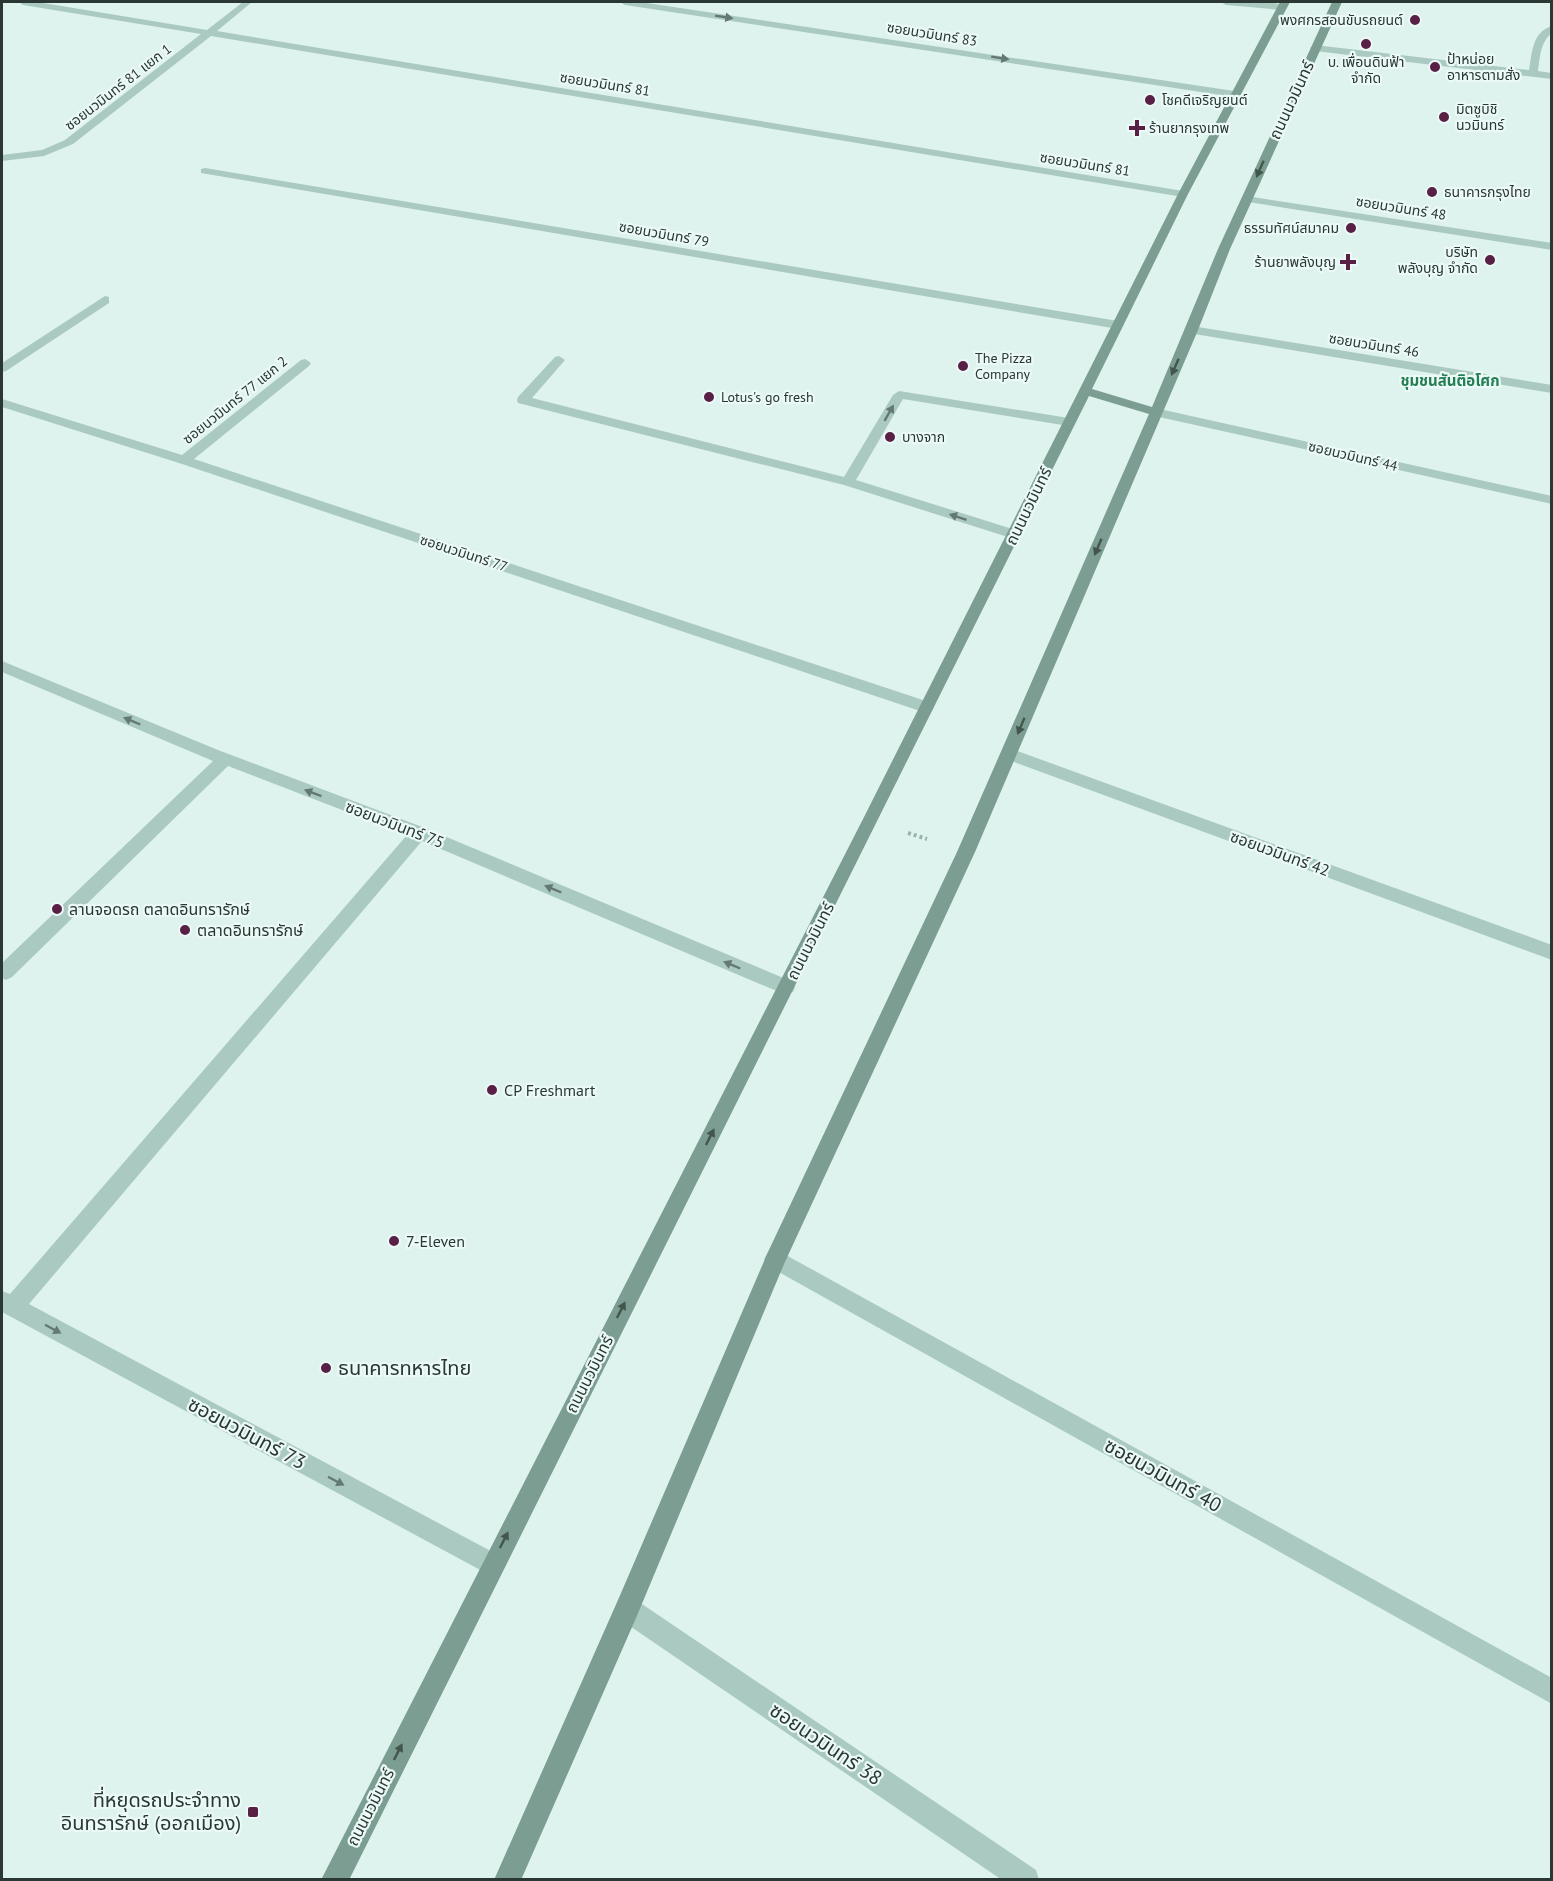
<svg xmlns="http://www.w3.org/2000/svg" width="1553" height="1881" font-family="'PT Sans','Noto Sans Thai',sans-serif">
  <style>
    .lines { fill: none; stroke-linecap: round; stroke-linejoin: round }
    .path { stroke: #95b5ac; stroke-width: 4; stroke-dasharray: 3 3; stroke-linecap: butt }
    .lane { fill: #aacac1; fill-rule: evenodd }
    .street { fill: #aacac1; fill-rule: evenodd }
    .secondary { fill: #7c9d91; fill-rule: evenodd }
    .oneway { fill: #647972 }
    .oneway2 { fill: #43564e }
    .poi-dot { fill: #582045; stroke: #ebf9f7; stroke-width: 2 }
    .labels { text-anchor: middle; stroke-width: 4.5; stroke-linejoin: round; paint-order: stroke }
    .far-poi-label { font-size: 14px; fill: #2a3732; stroke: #ebf9f7; text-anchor: start }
    .far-street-label { font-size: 14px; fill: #2a3732; stroke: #ebf9f7 }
    .far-neighbourhood-label { font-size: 15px; font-weight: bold; fill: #247e53; stroke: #ebf9f7 }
    .street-label { font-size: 16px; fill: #2a3732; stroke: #ebf9f7 }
    .poi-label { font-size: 16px; fill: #2a3732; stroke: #ebf9f7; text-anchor: start }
    .near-poi-label { font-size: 20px; fill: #2a3732; stroke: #ebf9f7; text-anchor: start }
    .near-street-label { font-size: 20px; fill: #2a3732; stroke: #ebf9f7 }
  </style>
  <rect width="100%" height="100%" fill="#def2ee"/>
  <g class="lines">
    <path class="path" d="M 908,833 L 927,839"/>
    <path class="lane" d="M 559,356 L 565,360 L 532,398 L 844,477 L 893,395 L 899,391 L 1069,418 L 1076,422 L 1069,426 L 903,399 L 856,480 L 1019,531 L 1021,534 L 1019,537 L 1014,539 L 844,485 L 518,403 L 517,400 L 518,397 L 555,357 Z"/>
    <path class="street" d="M 19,2 L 37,2 L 207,30 L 243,2 L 252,2 L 217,31 L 1183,191 L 1188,194 L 1183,197 L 211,36 L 73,144 L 44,156 L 2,161 L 2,155 L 42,150 L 65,140 L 201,34 L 23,5 Z
      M 620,2 L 640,2 L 1234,91 L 1239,94 L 1234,97 L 625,5 Z
      M 1221,2 C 1236,0 1275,0 1287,7 L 1282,10 L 1226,5 Z
      M 1552,26 L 1552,33 C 1540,42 1540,58 1538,71 L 1552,73 L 1552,79 L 1315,51 L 1310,48 L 1315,45 L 1529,70 C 1532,53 1532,32 1552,26 Z
      M 205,168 L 1118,321 L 1124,325 L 1118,329 L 201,173 L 201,169 Z
      M 1246,196 L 1552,243 L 1552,250 L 1242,201 L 1241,199 Z
      M 105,296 L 109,297 L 109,303 L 6,371 L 2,372 L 2,363 Z
      M 1192,326 L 1552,385 L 1552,393 L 1188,333 L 1188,327 Z
      M 305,359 L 311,363 L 309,366 L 194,459 L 932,703 L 934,707 L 932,711 L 920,711 L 179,463 L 2,407 L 2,399 L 182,455 L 301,360 Z
      M 1155,408 L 1552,496 L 1552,504 L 1150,415 L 1148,412 L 1150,409 Z
      M 2,661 L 218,750 L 425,828 L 793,982 L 795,987 L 793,992 L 786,995 L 779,992 L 422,841 L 29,1304 L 500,1556 L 504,1564 L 500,1572 L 492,1576 L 484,1572 L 2,1312 L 2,1291 L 10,1294 L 407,835 L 228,766 L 12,977 L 6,980 L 2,978 L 2,963 L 213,761 L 2,672 Z
      M 1009,748 L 1552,945 L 1552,960 L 1003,758 L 1001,754 L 1003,750 Z
      M 775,1249 L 1552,1678 L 1552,1704 L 768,1266 L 764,1259 L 768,1252 Z
      M 627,1597 L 636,1600 L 1036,1870 L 1039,1880 L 1002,1880 L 618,1618 L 615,1609 L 618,1600 Z"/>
    <path class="secondary" d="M 1280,2 L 1290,2 L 1188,194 L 1092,389 L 1152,407 L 1218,249 L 1332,2 L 1342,2 L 1230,249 L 1198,330 L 975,852 L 784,1264 L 636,1618 L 521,1880 L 494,1880 L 618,1600 L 768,1252 L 957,852 L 1149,414 L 1089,396 L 349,1880 L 321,1880 L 862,821 L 1178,194 Z"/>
  </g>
  <defs><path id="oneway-solid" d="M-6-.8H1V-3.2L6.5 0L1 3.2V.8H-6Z" transform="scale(1.5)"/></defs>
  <g class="oneway">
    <use href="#oneway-solid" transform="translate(724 17) rotate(9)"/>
    <use href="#oneway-solid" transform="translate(1000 58) rotate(9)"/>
    <use href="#oneway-solid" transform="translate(889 413) rotate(-60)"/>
    <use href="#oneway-solid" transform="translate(958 517) rotate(-162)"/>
    <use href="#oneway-solid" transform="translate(132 721) rotate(-157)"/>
    <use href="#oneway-solid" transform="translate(313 793) rotate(-159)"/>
    <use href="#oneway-solid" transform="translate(553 889) rotate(-157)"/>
    <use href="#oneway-solid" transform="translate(732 965) rotate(-157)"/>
    <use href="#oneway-solid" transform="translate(53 1329) rotate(28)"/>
    <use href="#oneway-solid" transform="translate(336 1481) rotate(28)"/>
  </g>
  <g class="oneway2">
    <use href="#oneway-solid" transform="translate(1260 169) rotate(114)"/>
    <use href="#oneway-solid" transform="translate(1175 367) rotate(114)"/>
    <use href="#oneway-solid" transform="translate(1098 547) rotate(113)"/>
    <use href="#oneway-solid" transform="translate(1021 726) rotate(113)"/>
    <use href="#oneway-solid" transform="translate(710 1137) rotate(-63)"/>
    <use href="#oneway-solid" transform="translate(621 1310) rotate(-63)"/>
    <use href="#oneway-solid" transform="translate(504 1540) rotate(-63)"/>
    <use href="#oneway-solid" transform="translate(398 1752) rotate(-63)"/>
  </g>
  <g class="poi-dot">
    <circle cx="1415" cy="20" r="6"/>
    <circle cx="1366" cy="44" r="6"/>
    <circle cx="1435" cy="67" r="6"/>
    <circle cx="1150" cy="100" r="6"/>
    <circle cx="1444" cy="117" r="6"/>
    <path d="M1134 119h6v6h6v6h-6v6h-6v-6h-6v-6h6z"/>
    <circle cx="1432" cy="192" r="6"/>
    <circle cx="1351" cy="228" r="6"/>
    <circle cx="1490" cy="260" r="6"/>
    <path d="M1345 253h6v6h6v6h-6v6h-6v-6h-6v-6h6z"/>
    <circle cx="963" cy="366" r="6"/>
    <circle cx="709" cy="397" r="6"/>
    <circle cx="890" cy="437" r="6"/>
    <circle cx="57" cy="909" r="6"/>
    <circle cx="185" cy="930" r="6"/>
    <circle cx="492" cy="1090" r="6"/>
    <circle cx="394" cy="1241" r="6"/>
    <circle cx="326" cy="1368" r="6"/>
    <rect x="247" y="1806" width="12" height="12" rx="3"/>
  </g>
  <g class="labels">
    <g class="far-poi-label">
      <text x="1403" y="25" text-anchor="end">พงศกรสอนขับรถยนต์</text>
      <text x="1447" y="64">ป้าหน่อย<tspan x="1447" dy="16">อาหารตามสั่ง</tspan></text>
      <text x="1366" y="67" text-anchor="middle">บ. เพื่อนดินฟ้า<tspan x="1366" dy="16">จำกัด</tspan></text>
      <text x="1162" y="105">โชคดีเจริญยนต์</text>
      <text x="1456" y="114">มิตซูบิชิ<tspan x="1456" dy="16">นวมินทร์</tspan></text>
      <text x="1149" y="133">ร้านยากรุงเทพ</text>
      <text x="1444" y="197">ธนาคารกรุงไทย</text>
      <text x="1339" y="233" text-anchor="end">ธรรมทัศน์สมาคม</text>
      <text x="1478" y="257" text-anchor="end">บริษัท<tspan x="1478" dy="16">พลังบุญ จำกัด</tspan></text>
      <text x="1336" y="267" text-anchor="end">ร้านยาพลังบุญ</text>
      <text x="975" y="363">The Pizza<tspan x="975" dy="16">Company</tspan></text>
      <text x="721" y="402">Lotus's go fresh</text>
      <text x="902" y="442">บางจาก</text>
    </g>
    <g class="far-street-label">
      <text transform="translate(932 34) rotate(9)" y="5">ซอยนวมินทร์ 83</text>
      <text transform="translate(605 84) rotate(9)" y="5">ซอยนวมินทร์ 81</text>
      <text transform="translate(118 87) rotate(-38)" y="5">ซอยนวมินทร์ 81 แยก 1</text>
      <text transform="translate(1085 164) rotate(9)" y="5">ซอยนวมินทร์ 81</text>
      <text transform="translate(1401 208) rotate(9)" y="5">ซอยนวมินทร์ 48</text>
      <text transform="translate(664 234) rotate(10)" y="5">ซอยนวมินทร์ 79</text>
      <text transform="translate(1374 345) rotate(9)" y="5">ซอยนวมินทร์ 46</text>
      <text transform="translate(235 400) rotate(-39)" y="5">ซอยนวมินทร์ 77 แยก 2</text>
      <text transform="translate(1353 456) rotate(13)" y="5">ซอยนวมินทร์ 44</text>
      <text transform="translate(464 553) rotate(18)" y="5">ซอยนวมินทร์ 77</text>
    </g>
    <g class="far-neighbourhood-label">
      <text x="1450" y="386">ชุมชนสันติอโศก</text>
    </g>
    <g class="street-label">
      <text transform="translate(1291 100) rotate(-65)" y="6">ถนนนวมินทร์</text>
      <text transform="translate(1028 506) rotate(-64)" y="6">ถนนนวมินทร์</text>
      <text transform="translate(395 824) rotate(21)" y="6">ซอยนวมินทร์ 75</text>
      <text transform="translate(1280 853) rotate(20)" y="6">ซอยนวมินทร์ 42</text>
      <text transform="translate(810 941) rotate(-63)" y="6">ถนนนวมินทร์</text>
      <text transform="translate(589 1374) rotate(-63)" y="6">ถนนนวมินทร์</text>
      <text transform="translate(370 1807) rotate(-63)" y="6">ถนนนวมินทร์</text>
    </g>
    <g class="poi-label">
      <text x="69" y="915">ลานจอดรถ ตลาดอินทรารักษ์</text>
      <text x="197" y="936">ตลาดอินทรารักษ์</text>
      <text x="504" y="1096">CP Freshmart</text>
      <text x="406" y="1247">7-Eleven</text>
    </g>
    <g class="near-poi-label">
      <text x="338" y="1375">ธนาคารทหารไทย</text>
      <text x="241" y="1807" text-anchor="end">ที่หยุดรถประจำทาง<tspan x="241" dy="23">อินทรารักษ์ (ออกเมือง)</tspan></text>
    </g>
    <g class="near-street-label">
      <text transform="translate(247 1433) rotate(28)" y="7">ซอยนวมินทร์ 73</text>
      <text transform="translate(1163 1475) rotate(29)" y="7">ซอยนวมินทร์ 40</text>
      <text transform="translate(826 1744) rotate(34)" y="7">ซอยนวมินทร์ 38</text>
    </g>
  </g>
  <rect width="1553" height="1881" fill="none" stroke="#2a3732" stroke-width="6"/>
</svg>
